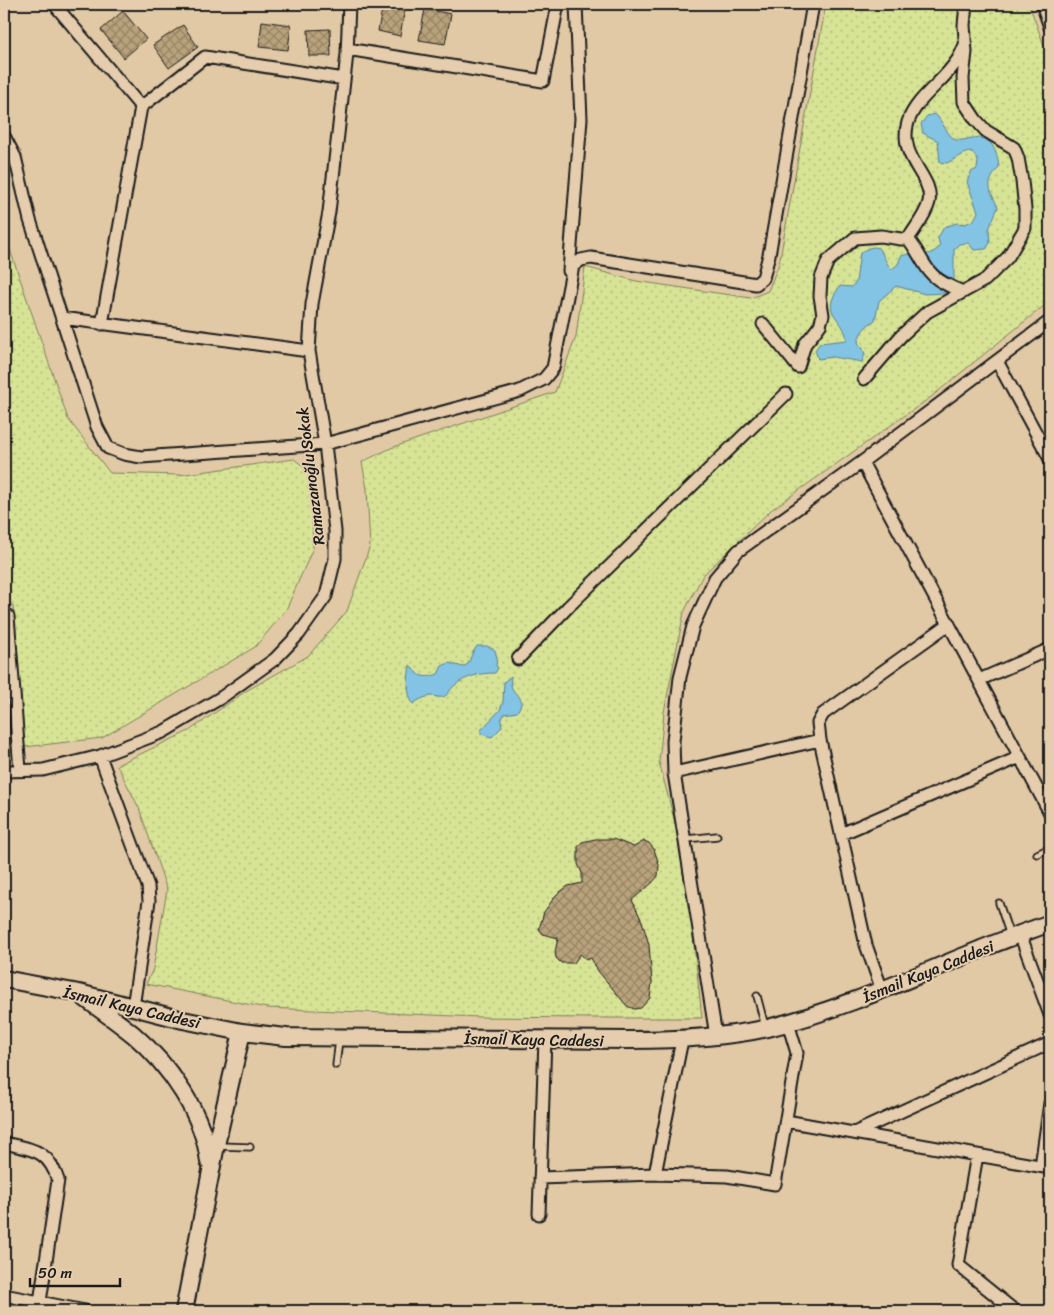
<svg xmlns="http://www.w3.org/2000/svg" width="1054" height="1315" font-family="Sriracha,sans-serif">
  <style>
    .grass { fill: url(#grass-dots); stroke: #7a8058 }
    .water { fill: #83c3e4; stroke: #5a8094 }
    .building { fill: url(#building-cross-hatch); stroke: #1c1c1c }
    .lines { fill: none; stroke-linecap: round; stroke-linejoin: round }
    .lane-casing { stroke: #1c1c1c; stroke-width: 9 }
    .street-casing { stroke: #1c1c1c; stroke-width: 15 }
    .secondary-casing { stroke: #1c1c1c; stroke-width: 20 }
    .lane { stroke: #e5cdae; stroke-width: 5.5 }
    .street { stroke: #e5cdae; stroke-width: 11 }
    .secondary { stroke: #e5cdae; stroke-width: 16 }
    .labels { text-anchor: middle; stroke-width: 4; stroke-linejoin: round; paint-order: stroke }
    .street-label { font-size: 16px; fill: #1c1c1c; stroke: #e5cdae }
  </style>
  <defs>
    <pattern id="grass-dots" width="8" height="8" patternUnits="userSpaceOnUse" patternTransform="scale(1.25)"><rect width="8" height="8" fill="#d7e395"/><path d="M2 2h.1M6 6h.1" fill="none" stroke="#b8c280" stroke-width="1.8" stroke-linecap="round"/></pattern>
    <pattern id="building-cross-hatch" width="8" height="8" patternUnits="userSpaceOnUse" patternTransform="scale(1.25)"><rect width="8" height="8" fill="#b9a37c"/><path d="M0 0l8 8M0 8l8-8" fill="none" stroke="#968465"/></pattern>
  </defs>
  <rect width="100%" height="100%" fill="#e2c9a5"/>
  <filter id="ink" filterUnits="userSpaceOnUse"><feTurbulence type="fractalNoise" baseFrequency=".02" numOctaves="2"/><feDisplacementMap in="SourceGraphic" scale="10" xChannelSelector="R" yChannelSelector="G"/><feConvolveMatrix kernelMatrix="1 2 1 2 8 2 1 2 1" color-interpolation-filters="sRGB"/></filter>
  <g filter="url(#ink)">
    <path class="grass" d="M 826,4 L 1029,4 L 1050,62 L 1050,301 L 931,397 L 771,510 L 703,575 L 684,612 L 664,712 L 659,762 L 677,830 L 687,882 L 702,1018 L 589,1018 L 479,1017 L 267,1008 L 146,984 L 153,969 L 167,890 L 139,808 L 117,765 L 189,731 L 246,691 L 308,656 L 347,611 L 370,546 L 367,489 L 362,462 L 391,448 L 555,392 L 576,337 L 585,267 L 636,281 L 751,298 L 768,291 L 779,264 Z
      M 4,151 L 6,153 L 5,235 L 68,419 L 110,473 L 179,475 L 294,459 L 311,472 L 313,548 L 286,610 L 255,647 L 102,738 L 25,747 L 13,605 L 4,604 Z"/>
    <path class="water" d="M 935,114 C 942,120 949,138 956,140 C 961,141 967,139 972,138 C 991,135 997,150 999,167 C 985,185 989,188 998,207 L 989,229 L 990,243 L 986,249 L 974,250 L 968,243 L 959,244 L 954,249 L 954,280 L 945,293 L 925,294 L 896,286 L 879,301 L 875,320 C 866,326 860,331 858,343 L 862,347 L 865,354 L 862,362 L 833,357 L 818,359 L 815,350 L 820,343 L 847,340 C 844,315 818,316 840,286 L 852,287 L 856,282 L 860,253 C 885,236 880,260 892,269 L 898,264 L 901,256 C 918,250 924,261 940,247 L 938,238 L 944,227 L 957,223 L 965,224 L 974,220 L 978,212 L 967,182 L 971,172 L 977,169 L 978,161 L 973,153 L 968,152 L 947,163 L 940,162 L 938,141 L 923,133 L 921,124 L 927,116 Z
      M 477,646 L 487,646 L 495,650 L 497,658 L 496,666 L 498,668 L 495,673 C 481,673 466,676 454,686 C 450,689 449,695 443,697 C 439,698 435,696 431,696 C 424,697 418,700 413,704 C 406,693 408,678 410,665 C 418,677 425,679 438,674 L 442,666 L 449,663 L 463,667 L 468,664 L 472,654 Z
      M 511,676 C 511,679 510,682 511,685 C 514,698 528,695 517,712 L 504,714 L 501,720 L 502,727 L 492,737 L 481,734 L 481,730 L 500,710 L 503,702 L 504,682 Z"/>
    <path class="building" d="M 383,4 L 406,4 L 400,36 L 378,31 Z
      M 425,9 L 451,14 L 445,44 L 419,40 Z
      M 123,11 L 146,39 L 124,58 L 101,30 Z
      M 262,21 L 291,25 L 288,50 L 259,47 Z
      M 183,25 L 198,47 L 169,68 L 153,45 Z
      M 330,29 L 331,56 L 309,56 L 308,30 Z
      M 595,839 L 613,839 L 634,847 L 644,841 L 649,843 L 654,849 L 659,865 L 658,876 L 652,883 L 632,900 L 642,921 L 649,945 L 652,982 L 650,998 L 641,1008 L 634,1009 L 627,1006 L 598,971 L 591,958 L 587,960 L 580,954 L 574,963 L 561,963 L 556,958 L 555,952 L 558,938 L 543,934 L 539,929 L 544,912 L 556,895 L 568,886 L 582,883 L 582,873 L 578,864 L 578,847 L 582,842 Z"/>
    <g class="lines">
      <g class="lane-casing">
        <path id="lane" d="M 686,839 L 717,836
          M 1037,854 L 1050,848
          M 999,903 L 1010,936
          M 757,996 L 765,1026
          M 336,1065 L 339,1040
          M 218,1146 L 250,1147"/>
      </g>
      <g class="street-casing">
        <path id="street" d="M 54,4 L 141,107
          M 1042,4 L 1050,27
          M 347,49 L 543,81 L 558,4
          M 141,107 L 205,57 L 344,79
          M 4,136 L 15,157 L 30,220 L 97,427 L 108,448 L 124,454 L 141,457 L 325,444 L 520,391 L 544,379 L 553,368 L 573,266 L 581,260 L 591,258 L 756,284 L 763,278 L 769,255 L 813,4
          M 908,239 C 917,249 921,261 930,272 C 938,282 952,287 963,292
          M 569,271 L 581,119 L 576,4
          M 62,318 L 309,351
          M 102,324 L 141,107
          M 763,324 L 798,367 L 805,344 L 814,333 L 820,325 L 823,315 L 820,296 L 821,278 L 828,261 L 855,238 L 881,236 L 901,239 L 908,239 C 915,228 926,215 929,202 C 934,176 897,159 908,122 C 916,98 942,83 956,62 C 960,57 962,51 965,45
          M 997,361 L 1050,459
          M 864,379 L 901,336 L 927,312 L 985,280 L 1008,257 L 1025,228 L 1025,209 L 1022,181 L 1018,158 L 1014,148 L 986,131 L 976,120 L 964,102 L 963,78 L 966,52 L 964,25 L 966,4
          M 862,462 L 1050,813
          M 4,613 L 8,616 L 20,770
          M 518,659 L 568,607 L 786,394
          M 979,680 L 1050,649
          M 100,756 L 148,886 L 149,901 L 133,1007
          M 4,771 L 43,770 L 100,756 L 163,732 L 222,697 L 275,659 L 299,634 L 326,596 L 335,559 L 335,531 L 325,444 L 309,351 L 312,304 L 329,212 L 338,134 L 347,54 L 349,4
          M 674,773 L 820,740
          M 841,834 L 1020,757
          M 1020,934 L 1050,1015
          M 882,990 L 866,945 L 820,740 L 818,723 L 823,714 L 949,624
          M 716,1036 L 674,773 L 673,741 L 680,677 L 693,626 L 715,578 L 738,551 L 862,462 L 1050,321
          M 786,1121 L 1050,1168
          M 854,1133 L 1050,1043
          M 4,1143 C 33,1150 48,1149 58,1180 L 40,1302
          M 977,1155 L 958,1265 L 1015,1311
          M 1041,1166 L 1050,1103
          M 655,1174 L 682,1040
          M 540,1178 L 655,1174 L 727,1176 L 775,1184 L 797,1053 L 788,1023
          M 539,1214 L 545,1039
          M 4,1295 L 85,1311"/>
      </g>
      <g class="secondary-casing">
        <path id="secondary" d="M 4,979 L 79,993 L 183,1020 L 242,1032 L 286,1037 L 629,1040 C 675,1040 723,1038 768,1028 C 841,1010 910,978 979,950 C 1002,940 1026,932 1050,923
          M 85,998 C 101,1010 118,1022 134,1035 C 170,1066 204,1115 209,1162
          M 184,1311 L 216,1145 L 242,1032"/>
      </g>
      <use href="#lane" class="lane"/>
      <use href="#street" class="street"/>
      <use href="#secondary" class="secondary"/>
    </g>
  </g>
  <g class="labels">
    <g class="street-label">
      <text transform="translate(310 476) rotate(-97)" y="6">Ramazanoğlu Sokak</text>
      <text transform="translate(928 971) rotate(-22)" y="6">İsmail Kaya Caddesi</text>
      <text transform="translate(132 1007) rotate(13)" y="6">İsmail Kaya Caddesi</text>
      <text transform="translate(534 1039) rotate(1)" y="6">İsmail Kaya Caddesi</text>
    </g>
  </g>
  <rect width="1054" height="1315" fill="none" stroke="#e5cdae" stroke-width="20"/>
  <rect x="10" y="10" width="1034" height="1295" fill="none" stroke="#1c1c1c" stroke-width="2" filter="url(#ink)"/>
  <path d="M30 1278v8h90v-8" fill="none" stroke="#1c1c1c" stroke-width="2.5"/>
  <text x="38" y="1278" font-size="15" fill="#1c1c1c" stroke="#e5cdae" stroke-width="4" paint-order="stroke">50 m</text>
</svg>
